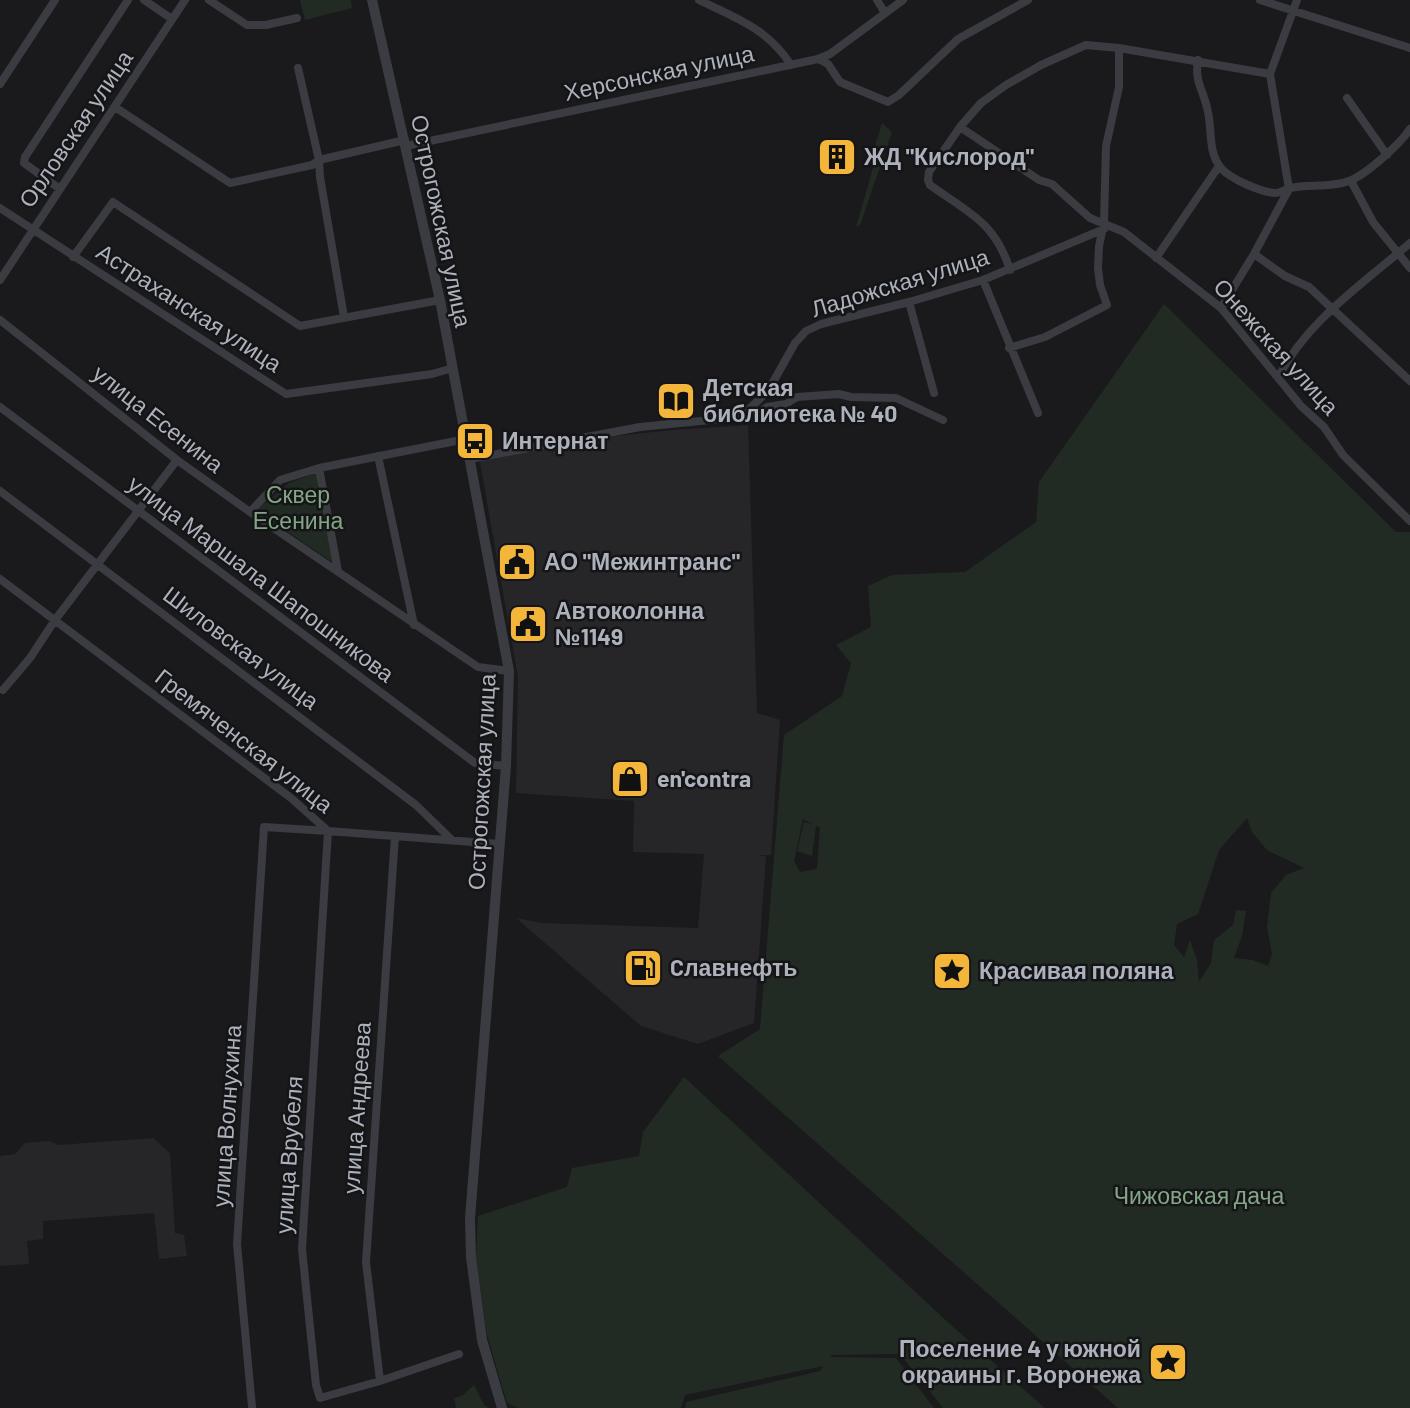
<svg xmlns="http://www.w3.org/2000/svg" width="1410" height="1408" font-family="Barlow,sans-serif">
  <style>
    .built { fill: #262629 }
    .green { fill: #222b23; fill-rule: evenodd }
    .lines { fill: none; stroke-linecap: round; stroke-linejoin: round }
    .minor { stroke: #3b3c41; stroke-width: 8 }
    .tertiary { stroke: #3b3c41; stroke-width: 10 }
    .labels { text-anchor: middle; stroke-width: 5; stroke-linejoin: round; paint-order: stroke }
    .street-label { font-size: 23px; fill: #acb1bc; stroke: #151517 }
    .poi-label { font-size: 23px; font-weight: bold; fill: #acb1bc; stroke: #151517; text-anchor: start }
    .park-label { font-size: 23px; fill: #83a786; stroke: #151517 }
  </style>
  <rect width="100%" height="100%" fill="#1a1a1c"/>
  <path class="built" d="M 748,425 L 757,713 L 780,720 L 771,855 L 756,855 L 766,856 L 754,1023 L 698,1044 L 641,1026 L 516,918 L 541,923 L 698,928 L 704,854 L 633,852 L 634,801 L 516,793 L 518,677 L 479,457 L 579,440 L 672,430 Z
    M 153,1138 L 170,1153 L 175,1233 L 184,1235 L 187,1256 L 159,1259 L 154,1213 L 43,1221 L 43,1239 L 27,1241 L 29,1264 L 0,1266 L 0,1156 L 15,1154 L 25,1143 L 49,1141 L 59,1145 Z"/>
  <path class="green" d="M 300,0 L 351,0 L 352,8 L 305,20 Z
    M 882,123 L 892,132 L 860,225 L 856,227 L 873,168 L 871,158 Z
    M 1164,304 L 1396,532 L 1410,532 L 1410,1408 L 1118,1408 L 718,1056 L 760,1029 L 784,735 L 842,696 L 851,663 L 836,645 L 871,627 L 868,586 L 892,575 L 965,572 L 1036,522 L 1039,482 ZM 1247,818 L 1252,832 L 1267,850 L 1304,868 L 1286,875 L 1271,893 L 1267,927 L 1272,954 L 1268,966 L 1253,960 L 1234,958 L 1242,936 L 1246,911 L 1236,910 L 1233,925 L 1214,940 L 1211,963 L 1199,982 L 1197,960 L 1190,940 L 1184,957 L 1174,945 L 1177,924 L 1198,914 L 1219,850 ZM 803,819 L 812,824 L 804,822 L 797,851 L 812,856 L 816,826 L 820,827 L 817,869 L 800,872 L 794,861 Z
    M 319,472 L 335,564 L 262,514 L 259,508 L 289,483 Z
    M 684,1077 L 952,1326 L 1045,1408 L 943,1408 L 900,1354 L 832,1355 L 830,1357 L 896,1358 L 934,1408 L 685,1408 L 686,1402 L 820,1371 L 823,1366 L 685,1395 L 681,1408 L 518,1408 L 507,1403 L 487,1335 L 476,1259 L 478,1216 L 567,1187 L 572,1168 L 639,1156 L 643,1132 Z
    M 474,1385 L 484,1405 L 489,1408 L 456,1408 L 454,1398 L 462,1396 Z"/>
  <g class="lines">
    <path class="minor" d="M 144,0 L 172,19
      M 209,0 L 247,25 L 266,25 L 297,18
      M 699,0 C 736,18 768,29 791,65
      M 877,0 L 885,13
      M 1260,0 L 1410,48
      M 818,59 L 828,64 L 840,82 L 888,102 L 899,95 L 958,39 L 1028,0
      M 1198,60 C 1194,83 1204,90 1208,112 C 1212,130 1208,153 1221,168 C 1230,179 1261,192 1275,193 C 1280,193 1284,190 1290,188 C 1309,184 1330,188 1349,181 C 1366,175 1400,144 1410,129
      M 298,68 L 319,160 L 320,177 L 344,317
      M 0,84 L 55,0
      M 1347,98 L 1387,155
      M 115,107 L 230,183 L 312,165 L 319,160 L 405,140
      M 960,127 L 1039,180 L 1052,184 L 1090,218 L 1124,232 L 1221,308 L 1301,406 L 1324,427 L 1343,455 L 1410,521
      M 406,146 L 818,59 L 830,54 L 903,0
      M 1351,181 L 1373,222 L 1410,268
      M 60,189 L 24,163 L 25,157 L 128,0
      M 0,208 L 286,394 L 432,374 L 453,368
      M 1254,254 L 1285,276 L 1309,287 L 1410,381
      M 73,257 L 113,202 L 300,326 L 440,300
      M 1156,258 L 1219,166
      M 1010,270 C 995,222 969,213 930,185 L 928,180 L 929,172 L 960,127 L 981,103 L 1006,85 L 1041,65 L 1086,45 L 1119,48 L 1270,74
      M 0,280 L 185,0
      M 983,280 L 1038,413
      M 909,302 L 934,393
      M 1221,308 L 1254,254 L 1289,189 L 1270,74 L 1297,0
      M 0,320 L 177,460 L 250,512 L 478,667 L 509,671
      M 1009,348 L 1045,337 L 1107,305 L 1100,285 L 1098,268 L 1099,246 L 1104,223 L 1106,146 L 1119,87 L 1119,48
      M 1279,376 C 1307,321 1364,283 1410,243
      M 0,407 L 475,763 L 506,766
      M 741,417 L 768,391 L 795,343 L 806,331 L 821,324 L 909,302 L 983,280 L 1104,229
      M 378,456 L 414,625
      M 470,459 L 640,427 L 741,417 L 751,418 L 767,407 L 786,404 L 797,397 L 839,394 L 851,397 L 896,398 L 943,420
      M 319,468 L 338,571
      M 0,491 L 416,805 L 453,841
      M 250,512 L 280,480 L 319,468 L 466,439
      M 0,579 L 291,798 L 328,831 L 499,844
      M 3,690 L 30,658 L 55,620 L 177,460
      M 380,1381 L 366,1262 L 395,836
      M 252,1407 L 237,1244 L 264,827 L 328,831 L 302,1249 L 316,1385 L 320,1398 L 380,1381 L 459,1354"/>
    <path class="tertiary" d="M 372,0 L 440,300 L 509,671 L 506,766 L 470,1218 L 471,1257 L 482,1340 L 502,1408"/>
  </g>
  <defs>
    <g id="building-square" transform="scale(2.0125)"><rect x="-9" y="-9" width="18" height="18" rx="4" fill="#f4b63a" stroke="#151517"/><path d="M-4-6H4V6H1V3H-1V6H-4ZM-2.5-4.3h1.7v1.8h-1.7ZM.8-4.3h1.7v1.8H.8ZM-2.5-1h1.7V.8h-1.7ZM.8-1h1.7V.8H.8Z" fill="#111"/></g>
    <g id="library-square" transform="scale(2.0125)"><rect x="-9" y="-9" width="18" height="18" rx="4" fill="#f4b63a" stroke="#151517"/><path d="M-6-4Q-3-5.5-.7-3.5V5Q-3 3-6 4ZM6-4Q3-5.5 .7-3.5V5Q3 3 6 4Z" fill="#111"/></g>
    <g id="bus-square" transform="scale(2.0125)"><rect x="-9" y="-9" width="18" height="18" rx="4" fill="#f4b63a" stroke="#151517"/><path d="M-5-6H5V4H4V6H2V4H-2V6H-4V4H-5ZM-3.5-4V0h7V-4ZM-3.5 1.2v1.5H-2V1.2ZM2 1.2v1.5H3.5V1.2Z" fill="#111"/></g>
    <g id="civic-square" transform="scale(2.0125)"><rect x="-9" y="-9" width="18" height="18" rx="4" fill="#f4b63a" stroke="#151517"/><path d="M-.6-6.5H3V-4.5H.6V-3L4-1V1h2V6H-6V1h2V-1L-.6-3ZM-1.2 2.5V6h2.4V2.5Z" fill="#111"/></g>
    <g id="shop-square" transform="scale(2.0125)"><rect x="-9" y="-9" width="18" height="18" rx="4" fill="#f4b63a" stroke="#151517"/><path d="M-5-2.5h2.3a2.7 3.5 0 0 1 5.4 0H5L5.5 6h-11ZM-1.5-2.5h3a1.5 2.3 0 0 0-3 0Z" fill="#111"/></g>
    <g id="fuel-square" transform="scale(2.0125)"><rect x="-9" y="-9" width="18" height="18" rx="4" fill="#f4b63a" stroke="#151517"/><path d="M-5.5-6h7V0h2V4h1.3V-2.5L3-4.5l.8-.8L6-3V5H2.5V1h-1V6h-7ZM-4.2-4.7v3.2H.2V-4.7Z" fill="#111"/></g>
    <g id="sight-square" transform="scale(2.0125)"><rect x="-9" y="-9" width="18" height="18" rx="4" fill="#f4b63a" stroke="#151517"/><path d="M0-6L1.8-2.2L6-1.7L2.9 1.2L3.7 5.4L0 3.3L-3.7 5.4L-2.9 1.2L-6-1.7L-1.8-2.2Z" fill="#111"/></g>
  </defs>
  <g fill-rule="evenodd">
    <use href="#building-square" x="837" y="157"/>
    <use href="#library-square" x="676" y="401"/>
    <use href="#bus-square" x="475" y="441"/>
    <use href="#civic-square" x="517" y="562"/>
    <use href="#civic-square" x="528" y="624"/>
    <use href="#shop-square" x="630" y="779"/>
    <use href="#fuel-square" x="643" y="968"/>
    <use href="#sight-square" x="952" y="971"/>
    <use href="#sight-square" x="1168" y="1362"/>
  </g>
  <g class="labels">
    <g class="street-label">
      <text transform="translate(659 73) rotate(-12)" y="8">Херсонская улица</text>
      <text transform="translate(76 129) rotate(-56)" y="8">Орловская улица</text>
      <text transform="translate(441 221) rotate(78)" y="8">Острогожская улица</text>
      <text transform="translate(900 283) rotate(-17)" y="8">Ладожская улица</text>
      <text transform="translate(189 308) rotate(33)" y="8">Астраханская улица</text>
      <text transform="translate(1276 347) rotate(48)" y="8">Онежская улица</text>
      <text transform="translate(158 419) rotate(38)" y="8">улица Есенина</text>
      <text transform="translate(261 579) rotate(37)" y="8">улица Маршала Шапошникова</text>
      <text transform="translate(241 648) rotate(37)" y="8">Шиловская улица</text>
      <text transform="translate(244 741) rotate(38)" y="8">Гремяченская улица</text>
      <text transform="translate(482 782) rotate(-87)" y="8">Острогожская улица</text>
      <text transform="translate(357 1108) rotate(-86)" y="8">улица Андреева</text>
      <text transform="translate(227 1116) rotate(-86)" y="8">улица Волнухина</text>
      <text transform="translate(289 1155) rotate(-86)" y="8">улица Врубеля</text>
    </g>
    <g class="poi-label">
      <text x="864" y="165">ЖД "Кислород"</text>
      <text x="703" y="396">Детская<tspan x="703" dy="26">библиотека № 40</tspan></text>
      <text x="502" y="449">Интернат</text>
      <text x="544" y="570">АО "Межинтранс"</text>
      <text x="555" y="619">Автоколонна<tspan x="555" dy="26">№1149</tspan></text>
      <text x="657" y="787">en'contra</text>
      <text x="670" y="976">Cлавнефть</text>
      <text x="979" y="979">Красивая поляна</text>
      <text x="1141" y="1357" text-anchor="end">Поселение 4 у южной<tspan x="1141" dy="26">окраины г. Воронежа</tspan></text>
    </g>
    <g class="park-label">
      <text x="298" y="503">Сквер<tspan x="298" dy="26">Есенина</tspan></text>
      <text x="1199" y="1204">Чижовская дача</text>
    </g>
  </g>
</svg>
